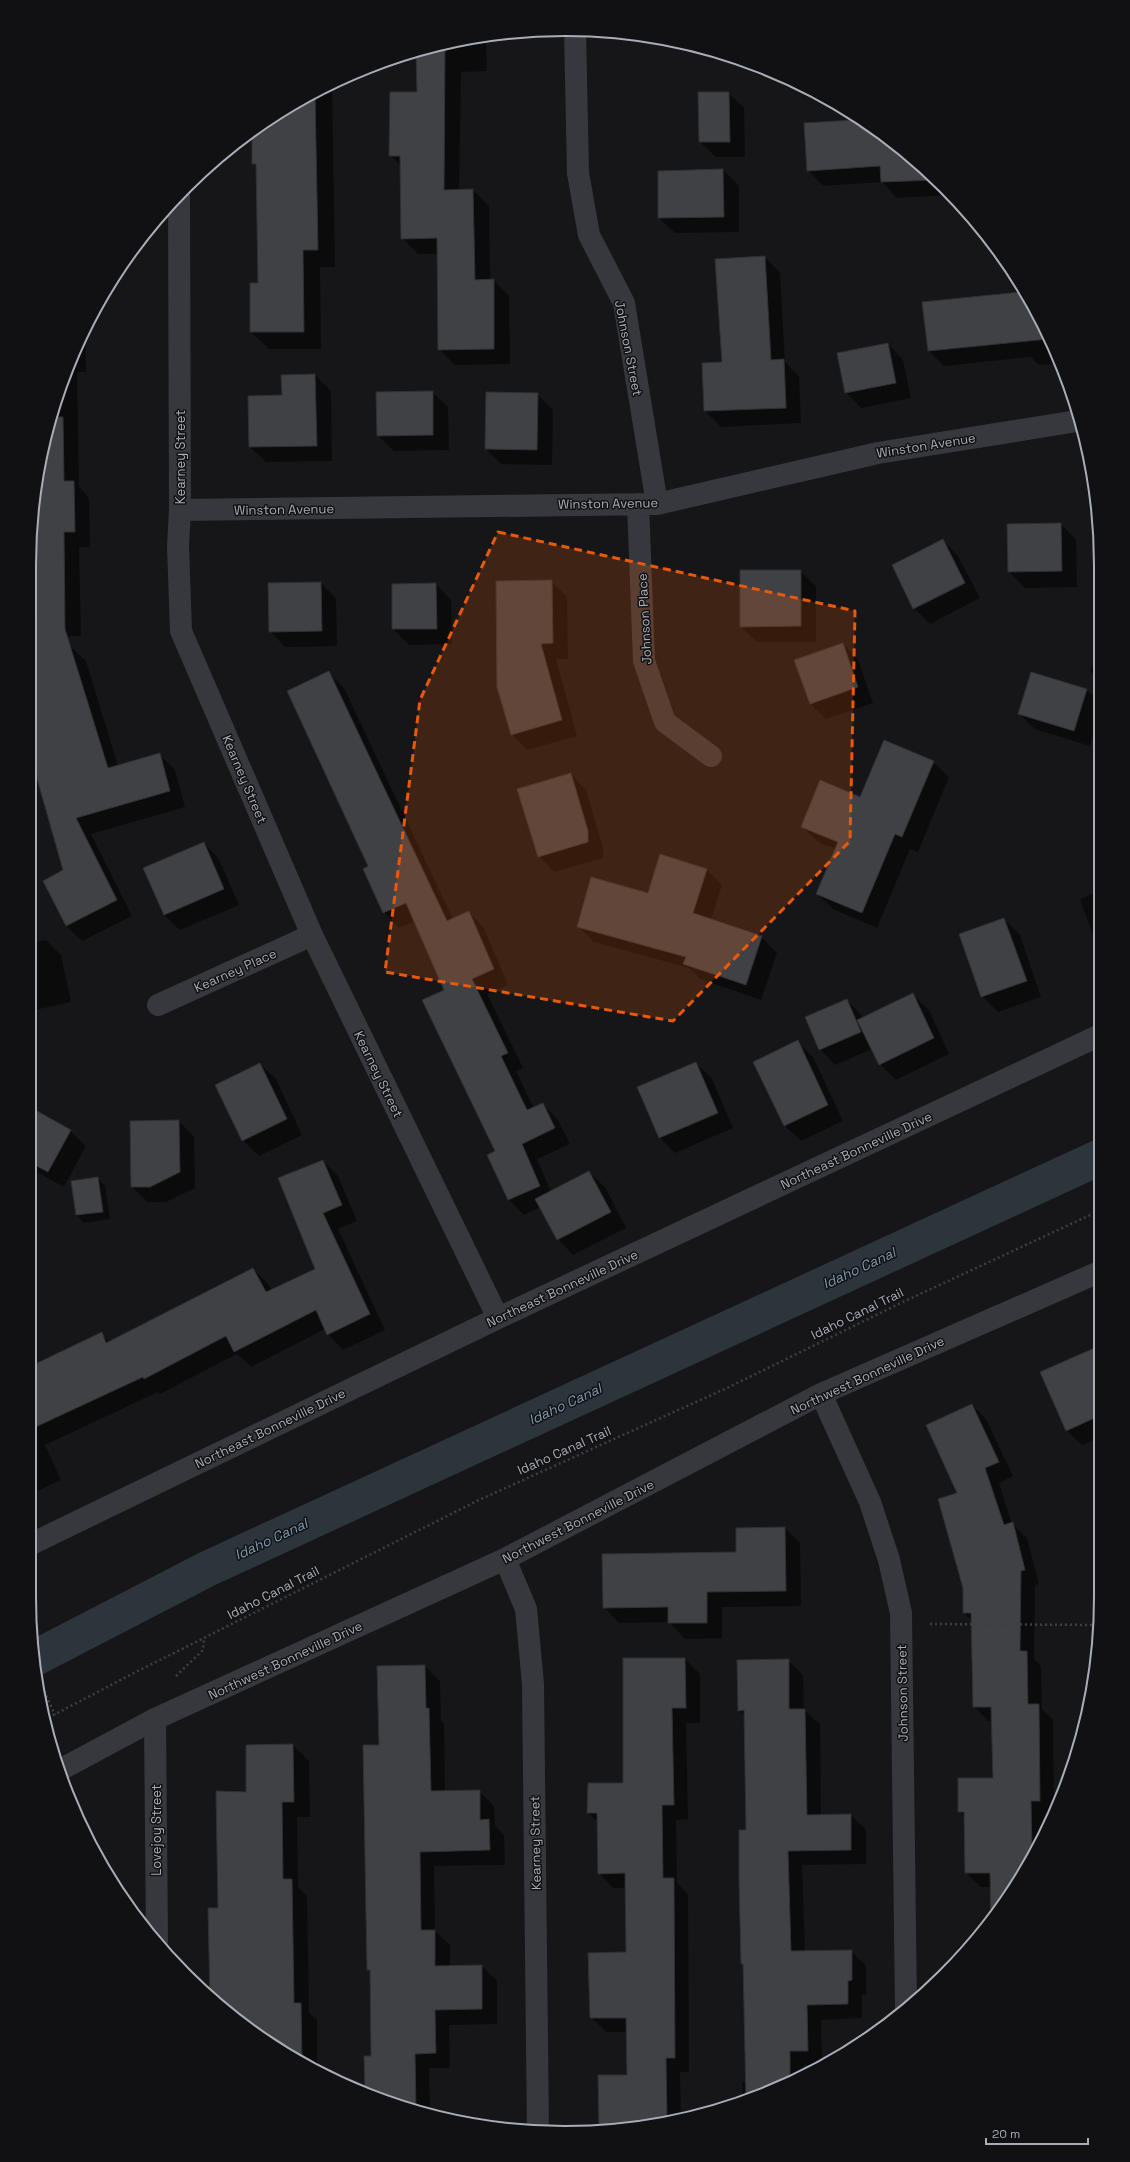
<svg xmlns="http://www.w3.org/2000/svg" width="1130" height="2162" font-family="'Space Grotesk',sans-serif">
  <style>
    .shadow { fill: #0007 }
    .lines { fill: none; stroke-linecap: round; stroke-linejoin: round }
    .canal { stroke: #2c353c; stroke-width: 36 }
    .building { fill: #404145; stroke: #303034 }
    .path { stroke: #3d3f44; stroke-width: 2.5; stroke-dasharray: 2 3; stroke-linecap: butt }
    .minor { stroke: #37383d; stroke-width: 22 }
    .marked { fill: #e8590c; fill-opacity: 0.2; stroke: #e8590c; stroke-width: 3; stroke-dasharray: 8 5; stroke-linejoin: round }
    .labels { text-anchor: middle; stroke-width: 3; stroke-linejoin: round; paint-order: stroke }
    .street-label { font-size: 13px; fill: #a8adb8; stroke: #111113 }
    .water-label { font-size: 14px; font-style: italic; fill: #7f9bb3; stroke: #111113 }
    .rim { fill: none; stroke: #a8adb8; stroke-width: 2 }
  </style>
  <rect width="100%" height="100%" fill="#161618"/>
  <path class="shadow" d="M 486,36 L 487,71 L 461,72 L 459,191 L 473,190 L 489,206 L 490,280 L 493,280 L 509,296 L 510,364 L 455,365 L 439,349 L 438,254 L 418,254 L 402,238 L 401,166 L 390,155 L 418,93 L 417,52 Z
    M 332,85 L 335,267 L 320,267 L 321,349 L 269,349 L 251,332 L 259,284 L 257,168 L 253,164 L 253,133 L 297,101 Z
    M 728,93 L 744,108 L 745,157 L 716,157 L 700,142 Z
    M 856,120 L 918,162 L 948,195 L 897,198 L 882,182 L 823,186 L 808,170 L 805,123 Z
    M 723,170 L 739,186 L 739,232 L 675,233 L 659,218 Z
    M 765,257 L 780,273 L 785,362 L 799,376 L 801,423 L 721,427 L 705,411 L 703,364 L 723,363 Z
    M 1016,289 L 1019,289 L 1061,363 L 1039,365 L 1031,357 L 944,366 L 928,350 L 1017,294 Z
    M 85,326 L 86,372 L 77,372 L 79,487 L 89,498 L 90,547 L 79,547 L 81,636 L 30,637 L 47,426 Z
    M 888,344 L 903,360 L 911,398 L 861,408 L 846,392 Z
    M 315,375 L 331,391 L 332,461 L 266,462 L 250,447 L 283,396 Z
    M 432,392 L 448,407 L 449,450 L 394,451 L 378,435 Z
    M 537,394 L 553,410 L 552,465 L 501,464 L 486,449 Z
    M 1061,524 L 1076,540 L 1077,587 L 1025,588 L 1009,572 Z
    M 943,540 L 958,556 L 980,598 L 930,624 L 914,608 Z
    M 800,571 L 816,586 L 816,642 L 757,642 L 741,627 Z
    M 551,581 L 567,597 L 568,659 L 556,659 L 577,736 L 527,750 L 512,734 Z
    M 321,583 L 336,598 L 337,646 L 285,647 L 270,631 Z
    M 436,584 L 451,600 L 452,644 L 409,645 L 393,629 Z
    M 843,644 L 858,660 L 873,703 L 826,719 L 811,704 L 796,661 Z
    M 70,646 L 86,661 L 118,766 L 159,754 L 175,770 L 185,807 L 91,834 L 132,916 L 82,941 L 66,926 L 64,871 L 33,762 L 30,763 L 30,658 Z
    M 1097,657 L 1097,678 L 1090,671 Z
    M 329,673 L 344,688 L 453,919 L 469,912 L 484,928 L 508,985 L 487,994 L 523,1068 L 516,1071 L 534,1109 L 543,1104 L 558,1120 L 570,1144 L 537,1159 L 551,1192 L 589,1172 L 605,1187 L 626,1228 L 573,1255 L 558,1239 L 541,1207 L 524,1215 L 509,1200 L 496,1152 L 446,991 L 415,921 L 399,928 L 384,912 L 370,867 Z
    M 1087,690 L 1097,700 L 1097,723 L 1090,746 L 1035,729 L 1019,714 Z
    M 933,762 L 949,777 L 918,852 L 910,849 L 877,928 L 833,909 L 817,894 L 836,849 L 818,842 L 802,827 Z
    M 571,774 L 586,790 L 603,847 L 603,858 L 554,872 L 539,856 Z
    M 204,843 L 219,859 L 239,905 L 180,930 L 164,915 Z
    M 707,870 L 722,885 L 711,920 L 761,937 L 777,953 L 761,1000 L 700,979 L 689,968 L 594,942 L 578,926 Z
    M 1098,892 L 1098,950 L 1080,899 Z
    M 1004,919 L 1020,935 L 1041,997 L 998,1012 L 982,996 Z
    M 46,940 L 61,955 L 71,1002 L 30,1011 L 30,943 Z
    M 913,995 L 929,1010 L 949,1054 L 896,1080 L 880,1064 L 872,1049 L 835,1065 L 820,1049 L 847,1000 L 864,1018 Z
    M 797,1041 L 813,1057 L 843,1121 L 801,1141 L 785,1126 L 754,1062 Z
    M 696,1063 L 712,1079 L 733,1128 L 675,1153 L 659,1137 Z
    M 260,1064 L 276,1079 L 302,1135 L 259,1156 L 243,1140 L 217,1085 Z
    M 30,1108 L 70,1131 L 86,1146 L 64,1187 L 29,1168 Z
    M 179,1121 L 194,1137 L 195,1188 L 166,1202 L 148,1202 L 132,1187 Z
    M 323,1161 L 338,1176 L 357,1221 L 338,1229 L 385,1330 L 343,1350 L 328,1334 L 325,1329 L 251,1367 L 237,1354 L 160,1394 L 158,1392 L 45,1445 L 61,1480 L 29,1495 L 29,1389 L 101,1334 L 110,1342 L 253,1269 L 269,1285 L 272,1290 L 317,1269 Z
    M 97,1178 L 105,1186 L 110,1219 L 84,1223 L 77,1215 L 72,1182 Z
    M 1099,1349 L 1099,1438 L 1082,1445 L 1066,1430 Z
    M 972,1405 L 986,1419 L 1013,1476 L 999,1483 L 1012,1524 L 1027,1538 L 1039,1584 L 1035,1585 L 1034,1659 L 1041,1666 L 1042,1709 L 1053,1720 L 1054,1811 L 1053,1815 L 1045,1815 L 1046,1834 L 992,1921 L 991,1887 L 981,1887 L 966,1873 L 965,1818 L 959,1811 L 994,1779 L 992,1721 L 988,1721 L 974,1706 L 972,1621 L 964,1613 L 958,1494 Z
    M 785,1528 L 800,1543 L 801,1606 L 722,1607 L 722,1638 L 685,1639 L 669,1622 L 619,1623 L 604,1607 L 737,1553 Z
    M 685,1659 L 700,1674 L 700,1723 L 686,1723 L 688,1819 L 676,1820 L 677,1883 L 688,1894 L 689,2072 L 680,2072 L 681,2119 L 604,2131 L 600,2127 L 599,2076 L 628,2075 L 627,2032 L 606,2032 L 591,2017 L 627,1953 L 626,1888 L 613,1888 L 599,1873 L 598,1822 L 588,1813 L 624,1784 Z
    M 788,1660 L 803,1675 L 804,1710 L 820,1724 L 821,1816 L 851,1815 L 866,1830 L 866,1864 L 802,1865 L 805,1952 L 851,1951 L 866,1966 L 866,1995 L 862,1995 L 862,2018 L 821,2020 L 822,2065 L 804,2065 L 804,2076 L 802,2078 L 743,2100 L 742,2082 L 746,2082 L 744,1966 L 742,1963 L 747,1831 L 745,1717 L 739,1710 Z
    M 425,1666 L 440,1681 L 441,1721 L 444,1724 L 445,1792 L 479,1791 L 494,1806 L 495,1826 L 504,1835 L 505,1865 L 434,1866 L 435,1931 L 450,1945 L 450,1967 L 482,1966 L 497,1981 L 497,2024 L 449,2025 L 450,2068 L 429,2068 L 430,2115 L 366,2094 L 372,2057 L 371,1972 L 368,1970 L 380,1746 Z
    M 293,1745 L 309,1761 L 310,1817 L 297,1817 L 298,1887 L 307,1896 L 309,2013 L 317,2020 L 317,2070 L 267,2043 L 211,1999 L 209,1909 L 219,1909 L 247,1793 Z
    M 958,1946 L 970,1946 L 958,1960 Z"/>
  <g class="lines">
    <path class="canal" d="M 35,1658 L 207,1569 L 1098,1158"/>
  </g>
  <path class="building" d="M 445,45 L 444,190 L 473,189 L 475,280 L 494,279 L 494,349 L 438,350 L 437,238 L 401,239 L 400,156 L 389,156 L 390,92 L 417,92 L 416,52 Z
    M 698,92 L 729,92 L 730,142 L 699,142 Z
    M 315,93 L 318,250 L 303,250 L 304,332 L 250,332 L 250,283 L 258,283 L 256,164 L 252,164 L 252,133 L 297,101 Z
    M 855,120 L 918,162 L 935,180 L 881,182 L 880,166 L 807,171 L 804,123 Z
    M 723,169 L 724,217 L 658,218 L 658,171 Z
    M 765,256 L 771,360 L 784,359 L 786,408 L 704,411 L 702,363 L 722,362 L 715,259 Z
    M 1021,292 L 1048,339 L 928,351 L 922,302 Z
    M 888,343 L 896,383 L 845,393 L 837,353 Z
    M 315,374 L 317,446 L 249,447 L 248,396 L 282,395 L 281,375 Z
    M 433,391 L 433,435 L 377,436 L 376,392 Z
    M 486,392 L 538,393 L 537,450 L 485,449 Z
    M 51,417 L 63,417 L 64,481 L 74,481 L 75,532 L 64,532 L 65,629 L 108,768 L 160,753 L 170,791 L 76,818 L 117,900 L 66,926 L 43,881 L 63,870 L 30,754 L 30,530 L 47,426 Z
    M 1061,523 L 1062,571 L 1008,572 L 1007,524 Z
    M 943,539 L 965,583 L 913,609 L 892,565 Z
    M 740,570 L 801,570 L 801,626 L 740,627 Z
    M 552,580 L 553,643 L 541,644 L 562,720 L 511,735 L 497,687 L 496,581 Z
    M 321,582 L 322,631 L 269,632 L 268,583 Z
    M 436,583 L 437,629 L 392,629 L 392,584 Z
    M 843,643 L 858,687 L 810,704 L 794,660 Z
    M 329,671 L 447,921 L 469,911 L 494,969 L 472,979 L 508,1053 L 501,1056 L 527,1110 L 543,1103 L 555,1128 L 522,1144 L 540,1186 L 508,1200 L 487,1155 L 495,1151 L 422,1000 L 444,990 L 406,903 L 383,913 L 363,869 L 368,866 L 287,691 Z
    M 1031,672 L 1087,689 L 1074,731 L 1018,714 Z
    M 884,740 L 934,761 L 902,837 L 895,834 L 862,913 L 816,894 L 838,842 L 801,827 L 820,780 L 860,797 Z
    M 571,773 L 588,831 L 588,842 L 538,857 L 517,789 Z
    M 204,842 L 224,889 L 164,915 L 143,868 Z
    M 660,854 L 707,869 L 693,913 L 762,936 L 746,985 L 683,964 L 686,957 L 577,927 L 591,877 L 648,893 Z
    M 1004,918 L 1027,981 L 981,997 L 959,934 Z
    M 913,993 L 934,1038 L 879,1065 L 857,1020 Z
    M 847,999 L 861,1032 L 819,1050 L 805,1017 Z
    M 798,1040 L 828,1105 L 784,1126 L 753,1062 Z
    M 696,1062 L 718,1113 L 659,1138 L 637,1087 Z
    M 260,1063 L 287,1119 L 242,1141 L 215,1085 Z
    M 30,1107 L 71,1130 L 48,1172 L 29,1162 Z
    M 179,1120 L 180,1172 L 150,1187 L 131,1187 L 130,1121 Z
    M 323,1160 L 342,1205 L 323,1213 L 370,1314 L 327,1335 L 316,1310 L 234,1352 L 226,1336 L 144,1379 L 143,1377 L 29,1430 L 29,1367 L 102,1332 L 106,1343 L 253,1268 L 266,1292 L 315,1269 L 278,1178 Z
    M 589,1171 L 611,1212 L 557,1240 L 535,1199 Z
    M 98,1177 L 103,1212 L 76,1215 L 71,1181 Z
    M 1099,1346 L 1099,1416 L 1066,1431 L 1040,1372 Z
    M 972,1404 L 999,1462 L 985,1468 L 1004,1525 L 1013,1522 L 1025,1570 L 1021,1571 L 1020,1651 L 1027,1651 L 1028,1704 L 1039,1704 L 1040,1801 L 1031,1801 L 1032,1856 L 991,1923 L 990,1873 L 965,1873 L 964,1812 L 958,1812 L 958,1778 L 993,1778 L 991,1707 L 973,1707 L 971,1613 L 963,1613 L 963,1588 L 938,1499 L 957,1493 L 926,1425 Z
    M 785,1527 L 786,1591 L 707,1592 L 707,1623 L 668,1623 L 668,1607 L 603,1608 L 602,1554 L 736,1552 L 736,1528 Z
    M 623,1658 L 685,1658 L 686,1708 L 672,1708 L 674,1805 L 662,1805 L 663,1878 L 674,1878 L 675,2058 L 666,2058 L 667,2121 L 630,2127 L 599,2127 L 598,2075 L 627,2075 L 626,2018 L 590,2018 L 588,1953 L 626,1952 L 625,1873 L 598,1874 L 597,1813 L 587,1813 L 588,1783 L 623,1783 Z
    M 789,1659 L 789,1709 L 805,1709 L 807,1815 L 851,1814 L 851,1850 L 788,1851 L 791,1951 L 852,1950 L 852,1980 L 848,1981 L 848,2004 L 807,2005 L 808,2051 L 790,2051 L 790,2082 L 746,2099 L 743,1964 L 741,1964 L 739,1878 L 739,1830 L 746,1830 L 744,1710 L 738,1711 L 737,1660 Z
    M 425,1665 L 426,1708 L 429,1708 L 431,1791 L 480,1790 L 480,1820 L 489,1819 L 490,1850 L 420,1852 L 421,1930 L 435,1930 L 435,1966 L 482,1965 L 482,2009 L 435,2010 L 436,2053 L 415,2054 L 416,2111 L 365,2094 L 364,2056 L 371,2056 L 370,1970 L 367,1970 L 363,1745 L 379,1745 L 377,1666 Z
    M 293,1744 L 294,1802 L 282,1802 L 283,1879 L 292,1879 L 294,2003 L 301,2003 L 302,2061 L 267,2043 L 210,1998 L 208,1908 L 218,1908 L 216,1791 L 246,1792 L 246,1745 Z"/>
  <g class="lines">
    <path class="path" d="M 930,1624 L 1100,1625
      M 36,1673 L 55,1715
      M 176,1676 L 203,1650 L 204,1639
      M 44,1720 L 134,1673 L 479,1500 L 727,1388 L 905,1301 L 1099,1211"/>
    <path class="minor" d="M 575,31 L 578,173 L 589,235 L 624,303 L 657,504
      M 179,197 L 180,510 L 178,546 L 181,631 L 312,935 L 498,1318
      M 638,504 L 644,661 L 665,722 L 711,756
      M 180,510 L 657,504 L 878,453 L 1077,421
      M 158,1005 L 312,935
      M 821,1394 L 870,1502 L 889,1560 L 901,1613 L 906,2008
      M 29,1545 L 498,1318 L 1098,1036
      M 505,1559 L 526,1609 L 533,1684 L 538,2132
      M 155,1719 L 157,1942
      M 58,1771 L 155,1719 L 505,1559 L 821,1394 L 1099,1272"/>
  </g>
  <path class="marked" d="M 498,532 L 855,611 L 850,841 L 673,1021 L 385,972 L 420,700 Z"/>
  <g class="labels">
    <g class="street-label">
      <text transform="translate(629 348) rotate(79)" y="5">Johnson Street</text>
      <text transform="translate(926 445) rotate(-9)" y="5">Winston Avenue</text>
      <text transform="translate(180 457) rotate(-90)" y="5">Kearney Street</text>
      <text transform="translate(608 503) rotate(-1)" y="5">Winston Avenue</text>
      <text transform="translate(284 509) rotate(-1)" y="5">Winston Avenue</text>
      <text transform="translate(644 619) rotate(-93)" y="5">Johnson Place</text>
      <text transform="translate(245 779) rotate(67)" y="5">Kearney Street</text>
      <text transform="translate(235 970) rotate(-24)" y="5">Kearney Place</text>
      <text transform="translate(379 1074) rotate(64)" y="5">Kearney Street</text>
      <text transform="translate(856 1150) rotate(-25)" y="5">Northeast Bonneville Drive</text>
      <text transform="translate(562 1288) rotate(-25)" y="5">Northeast Bonneville Drive</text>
      <text transform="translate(857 1313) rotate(-26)" y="5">Idaho Canal Trail</text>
      <text transform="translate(867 1375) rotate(-25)" y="5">Northwest Bonneville Drive</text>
      <text transform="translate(270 1428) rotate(-26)" y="5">Northeast Bonneville Drive</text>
      <text transform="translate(564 1450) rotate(-24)" y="5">Idaho Canal Trail</text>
      <text transform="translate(578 1521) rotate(-27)" y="5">Northwest Bonneville Drive</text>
      <text transform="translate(273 1592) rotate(-27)" y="5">Idaho Canal Trail</text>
      <text transform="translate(285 1660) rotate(-25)" y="5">Northwest Bonneville Drive</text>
      <text transform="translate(902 1693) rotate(-91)" y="5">Johnson Street</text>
      <text transform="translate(156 1830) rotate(-90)" y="5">Lovejoy Street</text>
      <text transform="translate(535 1843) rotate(-91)" y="5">Kearney Street</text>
    </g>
    <g class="water-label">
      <text transform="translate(859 1268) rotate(-25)" y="5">Idaho Canal</text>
      <text transform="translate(565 1404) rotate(-25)" y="5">Idaho Canal</text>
      <text transform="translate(271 1539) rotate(-25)" y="5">Idaho Canal</text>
    </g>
  </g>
  <path d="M0 0H1130V2162H0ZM565 36H565A529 529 0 0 1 1094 565V1597A529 529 0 0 1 565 2126H565A529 529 0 0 1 36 1597V565A529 529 0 0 1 565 36Z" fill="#111113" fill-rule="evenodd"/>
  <path class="rim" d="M565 36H565A529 529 0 0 1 1094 565V1597A529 529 0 0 1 565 2126H565A529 529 0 0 1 36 1597V565A529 529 0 0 1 565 36Z"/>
  <path d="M986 2138v6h102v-6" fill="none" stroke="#a8adb8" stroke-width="2"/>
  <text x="992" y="2138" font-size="12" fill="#a8adb8" stroke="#111113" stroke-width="3" paint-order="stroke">20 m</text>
</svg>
